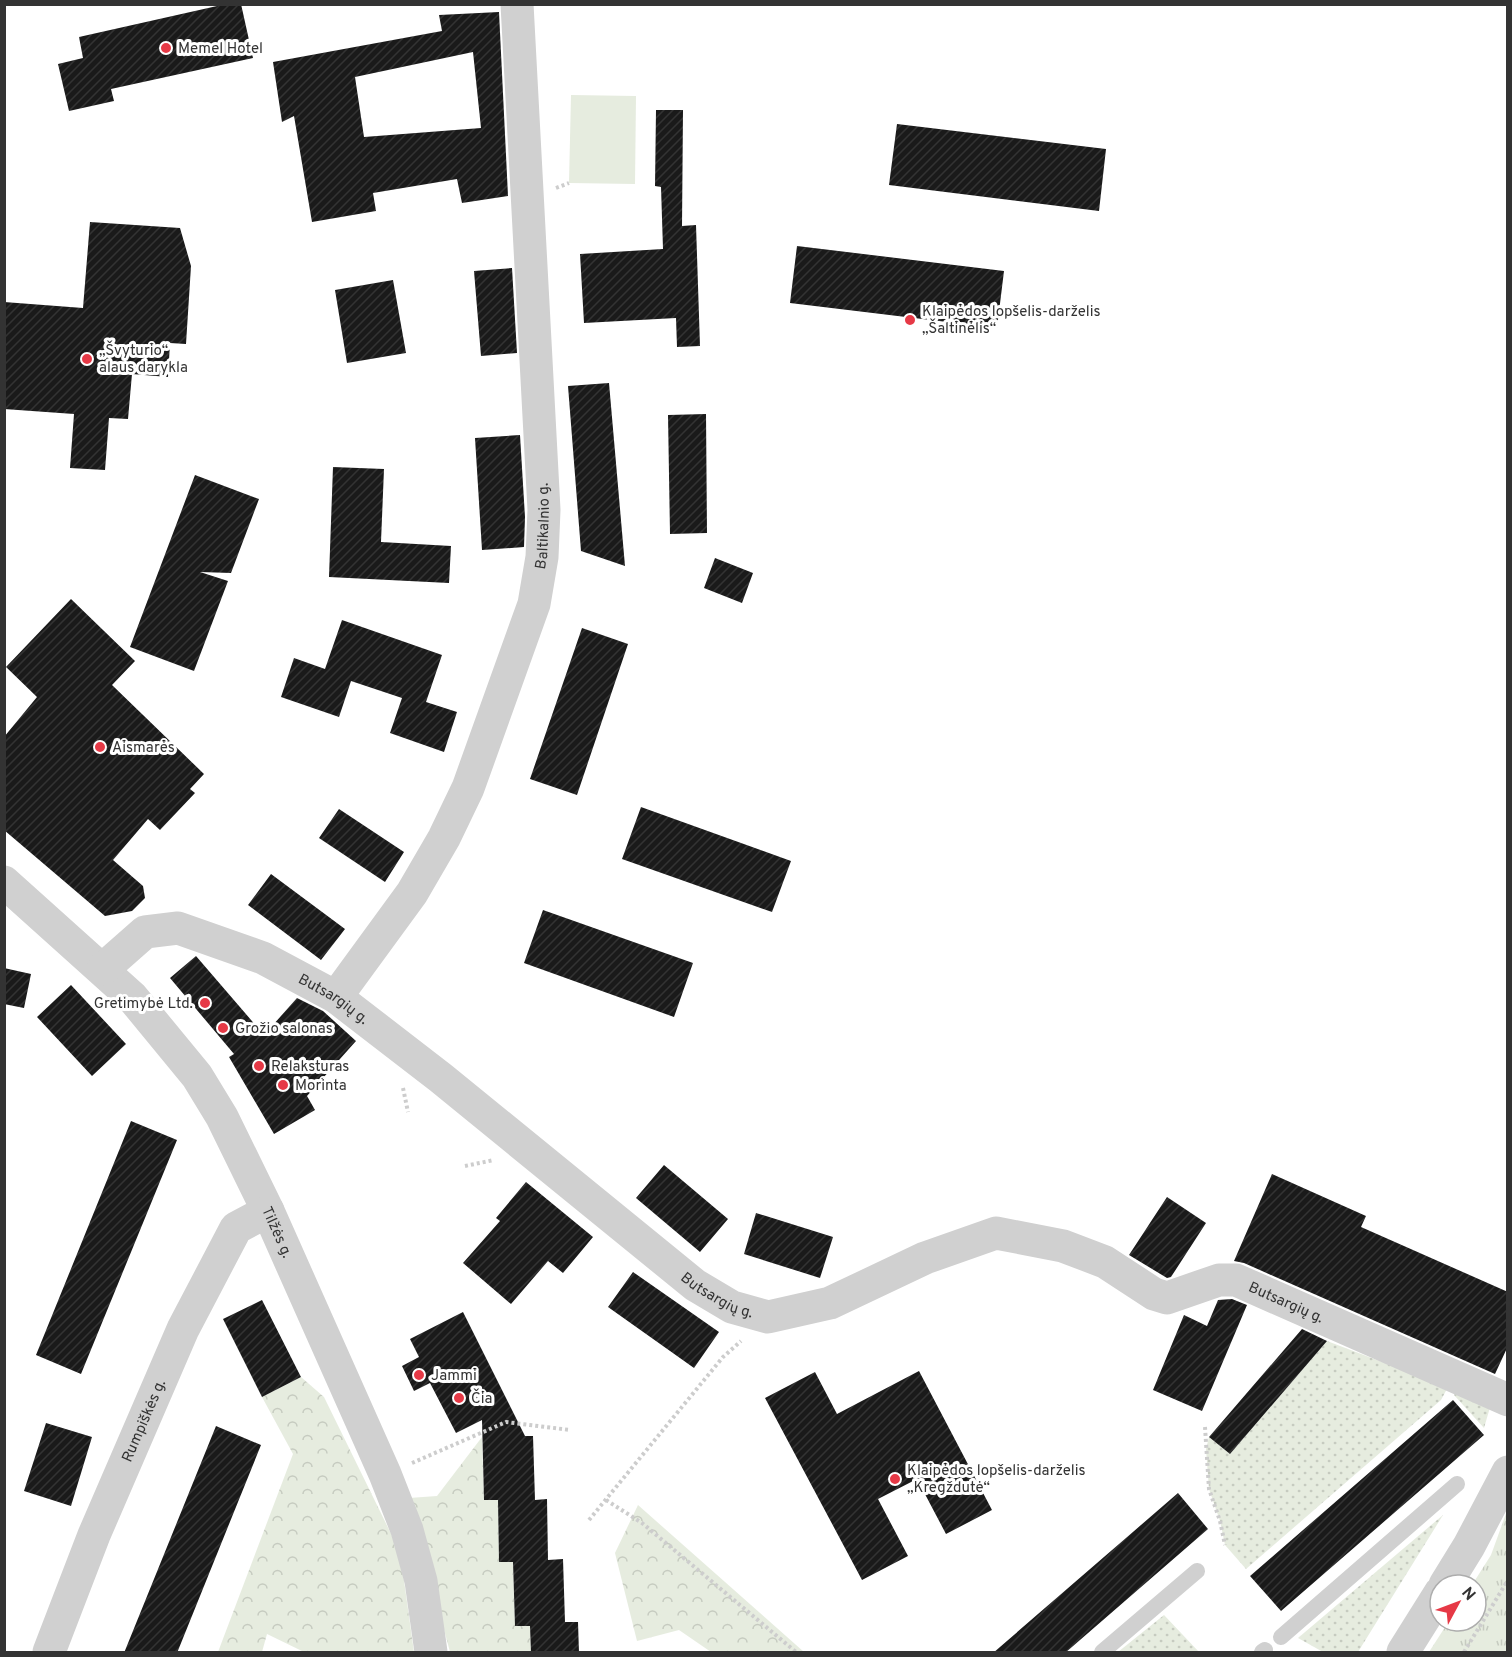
<svg xmlns="http://www.w3.org/2000/svg" width="1512" height="1657" font-family="Overpass,sans-serif">
  <style>
    .grass { fill: url(#grass-dots) }
    .forest { fill: url(#forest-crowns) }
    .park { fill: url(#park-tufts) }
    .garden { fill: #e6ecdf }
    .building { fill: url(#building-hatch); fill-rule: evenodd }
    .lines { fill: none; stroke-linecap: round; stroke-linejoin: round }
    .path { stroke: #cdcdcd; stroke-width: 4; stroke-dasharray: 3 3; stroke-linecap: butt }
    .service { stroke: #d0d0d0; stroke-width: 16 }
    .minor { stroke: #d0d0d0; stroke-width: 33 }
    .poi-dot { fill: #e63946; stroke: #fff; stroke-width: 2 }
    .labels { text-anchor: middle; stroke-width: 6; stroke-linejoin: round; paint-order: stroke }
    .poi-label { font-size: 15px; fill: #333; stroke: #fff; text-anchor: start }
    .street-label { font-size: 15px; fill: #333; stroke: #fff }
  </style>
  <defs>
    <pattern id="grass-dots" width="8" height="8" patternUnits="userSpaceOnUse" patternTransform="scale(1.5)"><rect width="8" height="8" fill="#e6ecdf"/><path d="M2 2h.1M6 6h.1" fill="none" stroke="#c6cbc0" stroke-width="1.8" stroke-linecap="round"/></pattern>
    <pattern id="forest-crowns" width="20" height="18" patternUnits="userSpaceOnUse" patternTransform="scale(1.5)"><rect width="20" height="18" fill="#e6ecdf"/><path d="M2 6a3 3 0 1 1 6 0M12 15a3 3 0 1 1 6 0" fill="none" stroke="#c6cbc0"/></pattern>
    <pattern id="park-tufts" width="24" height="20" patternUnits="userSpaceOnUse" patternTransform="scale(1.5)"><rect width="24" height="20" fill="#e6ecdf"/><path d="M3 7l-1-3M5 7V3M7 7l1-3M15 17l-1-3M17 17v-4M19 17l1-3" fill="none" stroke="#c6cbc0"/></pattern>
    <pattern id="building-hatch" width="6" height="6" patternUnits="userSpaceOnUse" patternTransform="scale(1.5)"><rect width="6" height="6" fill="#1a1a1a"/><path d="M-1 1l2-2M0 6l6-6M5 7l2-2" fill="none" stroke="#333"/></pattern>
  </defs>
  <rect width="100%" height="100%" fill="#fff"/>
  <path class="grass" d="M 1327,1341 L 1448,1387 L 1441,1400 L 1246,1569 L 1225,1545 L 1220,1521 L 1209,1489 L 1206,1449 L 1209,1437 L 1230,1454 Z
    M 1459,1388 L 1491,1404 L 1484,1428 L 1454,1395 Z
    M 1443,1515 L 1358,1652 L 1323,1652 L 1298,1638 Z
    M 1164,1615 L 1199,1652 L 1118,1652 Z"/>
  <path class="forest" d="M 301,1377 L 324,1397 L 400,1552 L 414,1652 L 304,1652 L 267,1634 L 262,1652 L 218,1652 L 293,1454 L 262,1397 Z
    M 482,1437 L 484,1500 L 498,1500 L 499,1562 L 513,1562 L 515,1626 L 530,1626 L 531,1652 L 450,1652 L 409,1498 L 437,1496 Z
    M 638,1505 L 804,1652 L 711,1652 L 679,1630 L 637,1641 L 615,1553 Z"/>
  <path class="park" d="M 1507,1511 L 1507,1652 L 1429,1652 L 1449,1621 L 1476,1621 L 1476,1585 L 1472,1585 L 1491,1555 Z"/>
  <path class="garden" d="M 571,95 L 636,96 L 635,184 L 569,183 Z"/>
  <path class="building" d="M 226,4 L 241,4 L 253,58 L 111,89 L 114,101 L 69,111 L 58,64 L 83,58 L 79,37 Z
    M 499,12 L 508,196 L 462,203 L 457,179 L 373,193 L 376,211 L 312,222 L 294,116 L 282,122 L 273,62 L 442,31 L 439,15 ZM 473,52 L 481,128 L 364,137 L 355,77 Z
    M 656,110 L 683,110 L 682,226 L 696,225 L 700,346 L 677,347 L 676,318 L 584,323 L 580,254 L 663,249 L 661,187 L 655,186 Z
    M 897,124 L 1106,149 L 1099,211 L 889,185 Z
    M 90,222 L 180,228 L 191,266 L 186,344 L 170,343 L 168,377 L 132,374 L 128,419 L 109,418 L 105,470 L 70,468 L 74,414 L 4,409 L 4,302 L 83,308 Z
    M 797,246 L 1004,271 L 997,328 L 790,303 Z
    M 512,268 L 517,353 L 481,356 L 474,271 Z
    M 393,280 L 406,353 L 347,363 L 335,290 Z
    M 609,383 L 625,566 L 581,551 L 568,386 Z
    M 706,414 L 707,533 L 670,534 L 668,415 Z
    M 520,435 L 525,517 L 524,547 L 482,550 L 475,438 Z
    M 333,467 L 384,469 L 381,542 L 451,546 L 449,583 L 329,577 Z
    M 195,475 L 259,499 L 231,573 L 200,572 L 228,581 L 194,671 L 130,647 Z
    M 715,558 L 753,573 L 742,603 L 704,588 Z
    M 71,599 L 135,661 L 112,685 L 204,774 L 190,789 L 195,793 L 160,830 L 148,819 L 113,860 L 143,886 L 145,898 L 132,911 L 105,916 L 4,830 L 4,737 L 37,697 L 6,667 Z
    M 342,620 L 442,655 L 426,702 L 457,712 L 444,752 L 390,733 L 402,698 L 351,681 L 339,717 L 281,697 L 294,658 L 325,669 Z
    M 582,628 L 628,644 L 577,795 L 530,779 Z
    M 641,807 L 791,861 L 772,912 L 622,859 Z
    M 339,809 L 404,852 L 385,882 L 319,838 Z
    M 271,874 L 345,929 L 321,960 L 248,905 Z
    M 543,910 L 693,963 L 674,1017 L 524,963 Z
    M 196,956 L 264,1035 L 297,998 L 323,1011 L 356,1041 L 307,1096 L 315,1110 L 274,1134 L 229,1057 L 234,1054 L 170,978 Z
    M 4,968 L 31,974 L 24,1008 L 4,1004 Z
    M 71,985 L 126,1044 L 92,1076 L 37,1017 Z
    M 131,1121 L 177,1140 L 81,1374 L 36,1355 Z
    M 664,1165 L 728,1219 L 700,1252 L 636,1198 Z
    M 1272,1174 L 1366,1216 L 1361,1227 L 1508,1292 L 1508,1346 L 1495,1374 L 1244,1263 L 1234,1261 Z
    M 526,1182 L 593,1237 L 563,1273 L 548,1261 L 511,1304 L 463,1263 L 500,1221 L 496,1218 Z
    M 1167,1197 L 1206,1223 L 1171,1277 L 1167,1278 L 1129,1255 Z
    M 756,1213 L 833,1237 L 820,1278 L 744,1254 Z
    M 633,1272 L 719,1332 L 694,1368 L 608,1307 Z
    M 1232,1299 L 1247,1305 L 1202,1411 L 1153,1390 L 1184,1315 L 1207,1326 L 1218,1300 Z
    M 262,1300 L 301,1377 L 262,1397 L 223,1319 Z
    M 463,1312 L 525,1436 L 533,1436 L 535,1500 L 547,1499 L 548,1560 L 563,1559 L 565,1622 L 578,1622 L 579,1653 L 531,1653 L 530,1626 L 515,1626 L 513,1562 L 499,1562 L 498,1500 L 484,1500 L 482,1420 L 456,1433 L 430,1383 L 414,1391 L 402,1366 L 419,1357 L 410,1339 Z
    M 1302,1329 L 1327,1341 L 1230,1454 L 1209,1437 Z
    M 919,1371 L 992,1510 L 946,1534 L 917,1479 L 878,1499 L 908,1556 L 862,1580 L 765,1398 L 815,1372 L 837,1414 Z
    M 1453,1400 L 1484,1435 L 1281,1611 L 1250,1576 Z
    M 46,1423 L 92,1437 L 71,1506 L 24,1491 Z
    M 216,1426 L 261,1445 L 177,1653 L 124,1653 Z
    M 1178,1493 L 1208,1529 L 1065,1653 L 993,1653 Z"/>
  <g class="lines">
    <path class="path" d="M 556,188 L 569,183
      M 403,1088 L 408,1112
      M 465,1166 L 494,1160
      M 1205,1427 L 1209,1489 L 1220,1521 L 1225,1545
      M 412,1463 L 506,1422 L 570,1430
      M 606,1500 L 642,1523 L 796,1652
      M 589,1520 L 723,1357 L 741,1341
      M 1464,1652 L 1508,1580"/>
    <path class="service" d="M 1281,1637 L 1457,1484
      M 1102,1652 L 1197,1571
      M 1262,1652 L 1265,1650"/>
    <g class="minor">
      <path id="s1" d="M 4,882 L 132,997 L 197,1076 L 222,1117 L 268,1211 L 385,1474 L 407,1530 L 421,1581 L 431,1652"/>
      <path id="s2" d="M 103,969 L 145,932 L 178,928 L 263,958 L 336,997 L 441,1078 L 695,1285 L 732,1307 L 768,1317 L 830,1303 L 925,1258 L 996,1233 L 1063,1246 L 1105,1262 L 1154,1294 L 1167,1298 L 1219,1280 L 1236,1280 L 1508,1400"/>
      <path id="s3" d="M 336,997 L 412,893 L 444,838 L 468,788 L 534,604 L 542,557 L 544,510 L 517,4"/>
      <path d="M 1445,1585 L 1469,1546 L 1508,1472"/>
      <path id="s4" d="M 49,1652 L 94,1535 L 183,1329 L 236,1228 L 268,1211"/>
      <path d="M 1403,1652 L 1440,1593"/>
    </g>
  </g>
  <g class="poi-dot">
    <circle cx="166" cy="48" r="6"/>
    <circle cx="910" cy="320" r="6"/>
    <circle cx="87" cy="359" r="6"/>
    <circle cx="100" cy="747" r="6"/>
    <circle cx="205" cy="1003" r="6"/>
    <circle cx="223" cy="1028" r="6"/>
    <circle cx="259" cy="1066" r="6"/>
    <circle cx="283" cy="1085" r="6"/>
    <circle cx="419" cy="1375" r="6"/>
    <circle cx="459" cy="1398" r="6"/>
    <circle cx="895" cy="1479" r="6"/>
  </g>
  <g class="labels">
    <g class="poi-label">
      <text x="178" y="53">Memel Hotel</text>
      <text x="922" y="316">Klaipėdos lopšelis-darželis<tspan x="922" dy="17">„Šaltinėlis“</tspan></text>
      <text x="99" y="355">„Švyturio“<tspan x="99" dy="17">alaus darykla</tspan></text>
      <text x="112" y="752">Aismarės</text>
      <text x="193" y="1008" text-anchor="end">Gretimybė Ltd.</text>
      <text x="235" y="1033">Grožio salonas</text>
      <text x="271" y="1071">Relaksturas</text>
      <text x="295" y="1090">Morinta</text>
      <text x="431" y="1380">Jammi</text>
      <text x="471" y="1403">Čia</text>
      <text x="907" y="1475">Klaipėdos lopšelis-darželis<tspan x="907" dy="17">„Kregždutė“</tspan></text>
    </g>
    <g class="street-label">
      <text dy="5" stroke="none"><textPath href="#s3" startOffset="522">Baltikalnio g.</textPath></text>
      <text dy="5" stroke="none"><textPath href="#s2" startOffset="261">Butsargių g.</textPath></text>
      <text dy="5" stroke="none"><textPath href="#s1" startOffset="450">Tilžės g.</textPath></text>
      <text dy="5" stroke="none"><textPath href="#s2" startOffset="747">Butsargių g.</textPath></text>
      <text dy="5" stroke="none"><textPath href="#s2" startOffset="1359">Butsargių g.</textPath></text>
      <text dy="5" stroke="none"><textPath href="#s4" startOffset="250">Rumpiškės g.</textPath></text>
    </g>
  </g>
  <rect width="1512" height="1657" fill="none" stroke="#333333" stroke-width="12"/>
  <g transform="translate(1458 1603) rotate(49)"><circle r="28" fill="#ffffff" stroke="#adadad" stroke-width="1.5"/>
  <path d="M0-4.5L10 22L0 15L-10 22Z" fill="#e63946"/>
  <text y="-9" font-size="16" font-weight="bold" text-anchor="middle" fill="#333333">N</text>
  </g>
</svg>
